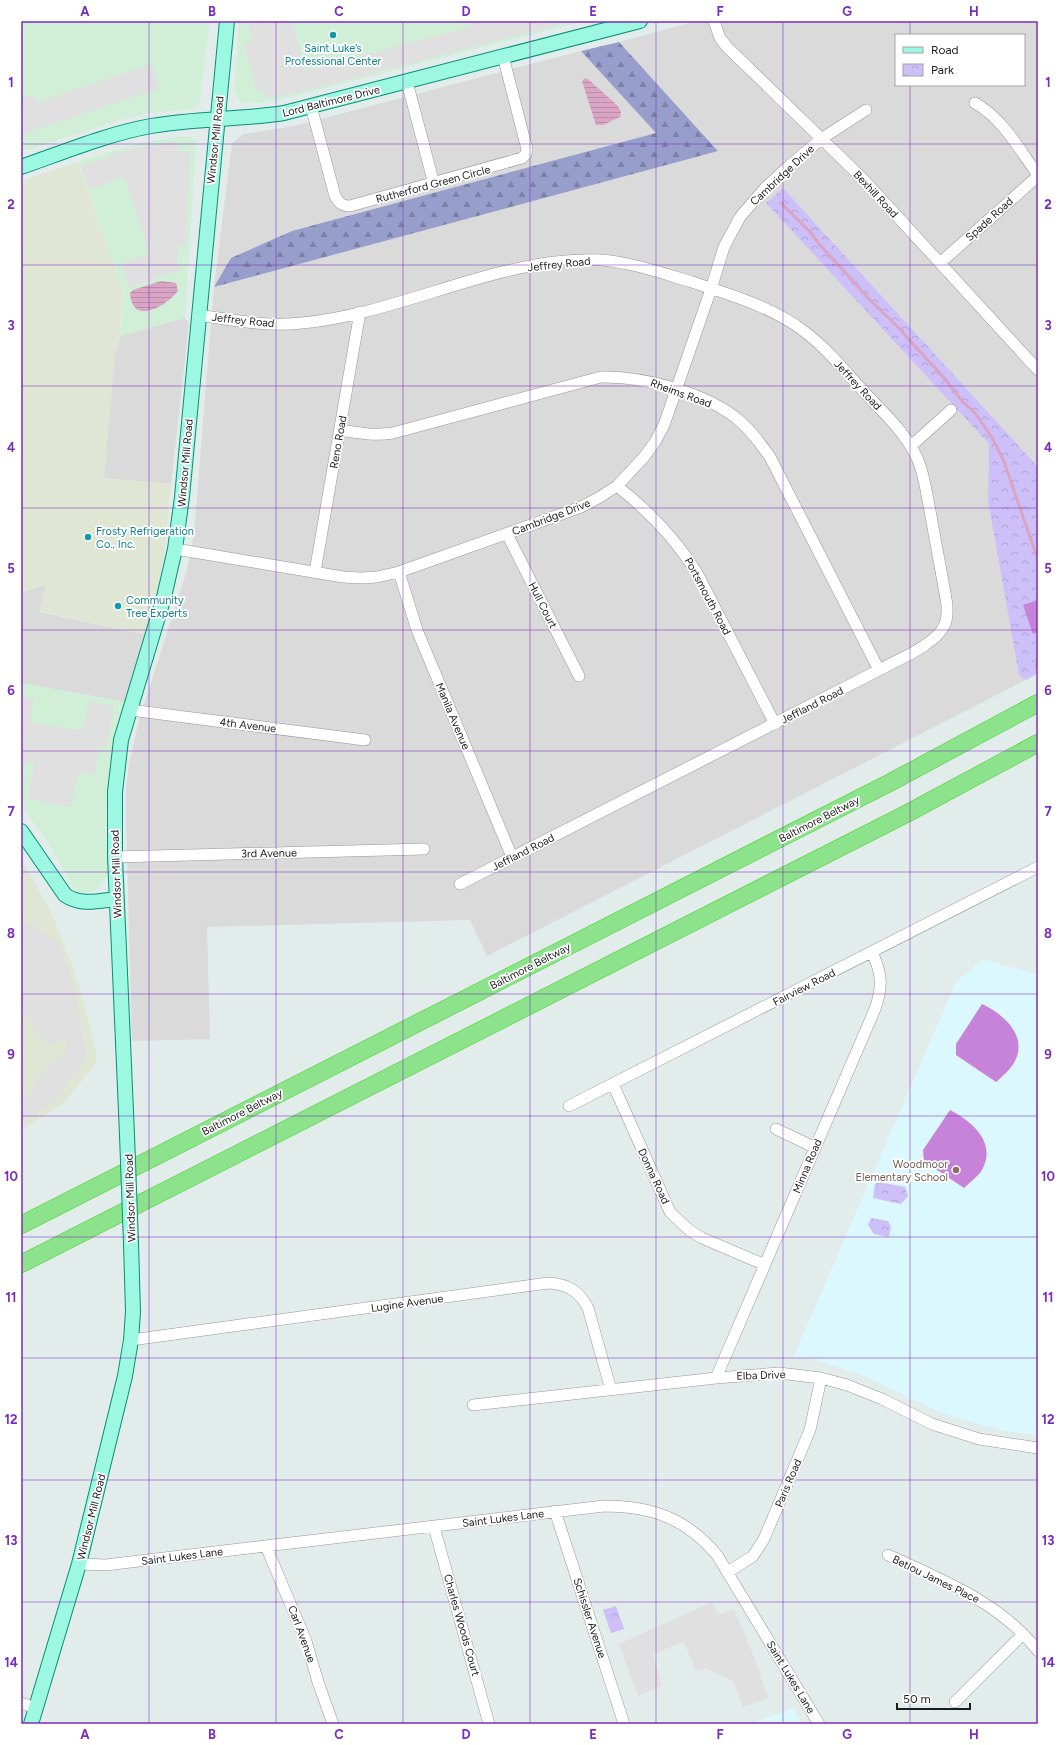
<svg xmlns="http://www.w3.org/2000/svg" width="1059" height="1745" font-family="Figtree,sans-serif">
  <style>
    .residential { fill: #d9dad9; fill-rule: evenodd }
    .commercial { fill: #d1eed7 }
    .industrial { fill: #e0e6d4 }
    .education { fill: #daf8fe }
    .forest { fill: url(#forest-firs) }
    .park { fill: url(#park-crowns) }
    .pitch { fill: #c782da }
    .parking { fill: #e0e0e0 }
    .water { fill: url(#water-rules) }
    .lines { fill: none; stroke-linecap: round; stroke-linejoin: round }
    .stream { stroke: #daa4c4; stroke-width: 3 }
    .minor-casing { stroke: #969696; stroke-width: 12 }
    .major-casing { stroke: #058f78; stroke-width: 16 }
    .highway-casing { stroke: #47d02a; stroke-width: 18 }
    .minor { stroke: #fff; stroke-width: 11 }
    .major { stroke: #9cf8e0; stroke-width: 14 }
    .highway { stroke: #8de28c; stroke-width: 17 }
    .major-bridge-casing { stroke: #058f78; stroke-width: 16; stroke-linecap: butt }
    .major-bridge { stroke: #9cf8e0; stroke-width: 14 }
    .grid { fill: none; stroke: #7b2cbf; stroke-width: 1; stroke-opacity: 0.55 }
    .culture-dot { fill: #0f9aa8; stroke: #fff; stroke-width: 1.5 }
    .education-dot { fill: #8d6e63; stroke: #fff; stroke-width: 1.5 }
    .labels { text-anchor: middle; stroke-width: 3.5; stroke-linejoin: round; paint-order: stroke }
    .culture-label { font-size: 11px; fill: #0d838f; stroke: #fff; text-anchor: start }
    .street-label { font-size: 11px; fill: #1c1c1c; stroke: #fff }
    .education-label { font-size: 11px; fill: #785e54; stroke: #fff; text-anchor: end }
    .neatline { fill: none; stroke: #7b2cbf; stroke-width: 1.5 }
    .grid-label { font-size: 13px; text-anchor: middle; font-weight: bold; fill: #7b2cbf }
  </style>
  <defs>
    <pattern id="forest-firs" width="22" height="20" patternUnits="userSpaceOnUse"><rect width="22" height="20" fill="#989ecb"/><path d="M5 1l3.5 6h-7zM16 11l3.5 6h-7z" fill="#7b80a4"/></pattern>
    <pattern id="park-crowns" width="20" height="18" patternUnits="userSpaceOnUse"><rect width="20" height="18" fill="#cdbff7"/><path d="M2 6a3 3 0 1 1 6 0M12 15a3 3 0 1 1 6 0" fill="none" stroke="#afa4d3"/></pattern>
    <pattern id="water-rules" width="6" height="5" patternUnits="userSpaceOnUse"><rect width="6" height="5" fill="#daa4c4"/><path d="M0 2.5h6" fill="none" stroke="#ba8da8"/></pattern>
  </defs>
  <rect width="100%" height="100%" fill="#e2edeb"/>
  <path class="residential" d="M 697,21 L 1038,21 L 1038,467 L 783,188 L 766,203 L 989,444 L 988,501 L 1019,675 L 1026,680 L 487,956 L 470,920 L 207,927 L 210,1039 L 132,1041 L 126,821 L 126,791 L 129,764 L 139,720 L 187,570 L 194,534 L 214,287 L 232,143 L 244,134 L 294,126 L 581,51 L 656,133 L 292,231 L 231,258 L 215,287 L 718,150 L 619,42 ZM 896,35 L 1024,35 L 1024,85 L 896,85 Z
    M 185,318 L 189,324 L 171,484 L 104,478 L 115,351 L 118,350 L 120,336 Z
    M 45,585 L 40,612 L 147,635 L 126,702 L 21,683 L 21,592 Z"/>
  <path class="commercial" d="M 21,21 L 210,21 L 199,104 L 194,109 L 148,113 L 124,119 L 21,152 Z
    M 239,21 L 584,21 L 283,99 L 260,103 L 242,103 L 234,92 Z
    M 181,136 L 191,137 L 196,142 L 185,318 L 120,336 L 123,294 L 79,162 L 132,145 Z
    M 21,683 L 126,702 L 115,739 L 109,769 L 105,825 L 108,873 L 98,889 L 90,892 L 84,893 L 75,891 L 50,845 L 21,805 Z"/>
  <path class="industrial" d="M 78,162 L 123,294 L 118,350 L 115,351 L 104,478 L 171,484 L 164,558 L 147,635 L 40,611 L 45,585 L 21,592 L 21,181 Z
    M 21,859 L 51,912 L 74,970 L 91,1030 L 97,1061 L 64,1103 L 21,1130 Z"/>
  <path class="education" d="M 983,959 L 1038,975 L 1038,1435 L 1005,1431 L 960,1419 L 939,1412 L 871,1379 L 854,1372 L 811,1358 L 793,1358 L 956,982 Z
    M 793,1708 L 802,1724 L 749,1724 Z"/>
  <path class="forest" d="M 619,42 L 718,151 L 214,287 L 231,258 L 292,231 L 656,133 L 581,51 Z"/>
  <path class="park" d="M 783,188 L 1038,467 L 1038,673 L 1026,680 L 1019,675 L 988,501 L 989,444 L 766,203 Z
    M 879,1182 L 905,1187 L 908,1196 L 901,1204 L 873,1198 L 875,1184 Z
    M 871,1218 L 888,1221 L 891,1227 L 889,1237 L 874,1234 L 868,1225 Z
    M 616,1606 L 624,1629 L 611,1633 L 603,1610 Z"/>
  <path class="pitch" d="M 1038,600 L 1038,632 L 1033,634 L 1023,605 Z
    M 982,1004 C 1003,1014 1028,1035 1015,1061 C 1011,1069 1003,1076 996,1082 L 956,1055 L 956,1044 Z
    M 950,1110 C 971,1121 996,1141 983,1168 C 979,1176 970,1182 964,1188 L 924,1161 L 923,1150 Z"/>
  <path class="parking" d="M 247,21 L 292,21 L 305,71 L 471,27 L 470,21 L 572,21 L 297,93 L 265,98 L 264,90 L 257,91 L 244,44 L 253,41 Z
    M 152,64 L 160,88 L 21,135 L 21,99 L 34,95 L 37,103 Z
    M 178,141 L 177,151 L 190,151 L 186,245 L 178,245 L 177,263 L 180,270 L 129,288 L 121,264 L 150,254 L 124,177 L 89,189 L 81,166 L 126,150 Z
    M 21,696 L 34,699 L 30,722 L 83,731 L 89,701 L 114,706 L 107,747 L 99,746 L 94,775 L 78,772 L 71,807 L 28,799 L 34,763 L 21,761 Z
    M 33,922 L 36,929 L 48,935 L 51,942 L 59,941 L 75,992 L 87,1057 L 53,1103 L 21,1122 L 21,1101 L 26,1097 L 55,1058 L 63,1058 L 68,1046 L 66,1040 L 45,1045 L 24,1012 L 21,1000 L 21,927 Z
    M 712,1602 L 719,1615 L 734,1609 L 753,1654 L 768,1698 L 743,1707 L 733,1681 L 705,1668 L 696,1671 L 684,1642 L 653,1654 L 662,1686 L 638,1696 L 619,1644 Z"/>
  <path class="water" d="M 585,78 L 589,80 L 618,106 L 621,112 L 620,117 L 603,125 L 596,125 L 582,81 Z
    M 161,281 L 176,283 L 178,291 C 165,307 132,326 130,293 L 133,290 Z"/>
  <g class="lines">
    <path class="stream" d="M 781,203 L 810,232 L 820,245 L 871,301 L 900,329 L 912,343 L 945,379 L 962,401 L 975,413 L 991,436 L 1003,459 L 1038,560
      M 1038,661 L 1036,666 L 1038,669"/>
    <g class="minor-casing">
      <path id="minor" d="M 714,21 L 720,38 L 727,47 L 863,179 L 1038,370
        M 407,82 L 434,184
        M 975,103 C 1003,119 1019,149 1038,175
        M 311,106 L 335,196 C 339,203 342,206 350,206 L 522,158 L 526,154 L 527,149 L 503,56
        M 940,263 L 1038,176
        M 198,315 C 233,320 267,327 302,323 C 385,315 465,275 547,263 C 564,261 582,259 600,260 C 631,262 662,273 692,282 C 731,295 773,307 805,332 C 829,350 848,375 868,396 C 887,416 907,435 918,460 C 925,477 927,497 931,516 C 936,545 942,575 947,605 C 947,612 948,619 944,626 C 935,645 897,660 879,670 L 460,884
        M 340,430 C 359,433 374,436 393,433 L 601,377 C 644,376 708,393 741,422 C 752,432 761,444 770,457 L 879,670
        M 911,446 L 951,410
        M 617,486 C 649,511 675,538 697,573 L 775,724
        M 507,534 L 579,676
        M 175,549 L 343,577 L 361,578 L 377,577 L 399,572 L 581,507 L 600,497 L 617,486 L 644,457 L 655,442 L 664,425 L 711,289 L 724,247 L 740,217 L 766,187 L 789,166 L 821,139 L 866,110
        M 315,572 L 360,312
        M 399,572 L 417,630 L 512,857
        M 130,710 L 365,740
        M 115,857 L 424,849
        M 613,1084 L 670,1212 L 689,1230 L 702,1238 L 765,1265
        M 569,1106 L 1038,867
        M 776,1129 L 814,1147
        M 131,1340 L 548,1283 C 568,1284 579,1291 588,1308 L 611,1390
        M 716,1378 L 875,1009 C 883,986 882,974 872,952
        M 473,1405 L 716,1378 L 779,1373 L 821,1378 L 847,1385 L 882,1399 L 932,1424 L 979,1439 L 1038,1448
        M 555,1511 L 624,1724
        M 434,1527 L 489,1724
        M 266,1546 L 306,1641 L 318,1682 L 333,1724
        M 888,1555 C 942,1580 1000,1602 1038,1651
        M 79,1564 L 106,1565 L 122,1563 L 604,1506 C 651,1506 686,1518 717,1555 L 819,1724
        M 728,1572 L 753,1556 L 764,1539 L 810,1430 L 821,1378
        M 955,1702 L 1023,1634
        M 21,1703 L 36,1708"/>
    </g>
    <g class="major-casing">
      <path id="major" d="M 21,167 C 64,152 107,134 151,126 C 195,118 240,120 284,113 L 640,21
        M 21,831 L 65,895 C 81,906 98,901 116,899
        M 127,1135 L 115,857 L 115,792 L 121,740 L 164,597 L 175,549 L 182,497 L 227,21
        M 31,1724 L 79,1564 L 125,1376 L 131,1340 L 133,1312 L 131,1243"/>
    </g>
    <g class="highway-casing">
      <path id="highway" d="M 21,1225 L 891,782 L 1038,703
        M 21,1264 L 906,814 L 1038,743"/>
    </g>
    <use href="#minor" class="minor"/>
    <use href="#major" class="major"/>
    <use href="#highway" class="highway"/>
    <g class="major-bridge-casing">
      <path id="major-bridge" d="M 127,1135 L 131,1243"/>
    </g>
    <use href="#major-bridge" class="major-bridge"/>
  </g>
  <path class="grid" d="M 149,21 L 149,1724M 276,21 L 276,1724M 403,21 L 403,1724M 530,21 L 530,1724M 656,21 L 656,1724M 783,21 L 783,1724M 910,21 L 910,35M 910,85 L 910,1724M 21,144 L 1038,144M 21,265 L 1038,265M 21,386 L 1038,386M 21,508 L 1038,508M 21,630 L 1038,630M 21,751 L 1038,751M 21,872 L 1038,872M 21,994 L 1038,994M 21,1116 L 1038,1116M 21,1237 L 1038,1237M 21,1358 L 1038,1358M 21,1480 L 1038,1480M 21,1602 L 1038,1602"/>
  <g class="culture-dot">
    <circle cx="333" cy="35" r="4"/>
    <circle cx="88" cy="537" r="4"/>
    <circle cx="118" cy="606" r="4"/>
  </g>
  <circle class="education-dot" cx="956" cy="1170" r="4"/>
  <g class="labels">
    <g class="culture-label">
      <text x="333" y="52" text-anchor="middle">Saint Luke’s<tspan x="333" dy="13">Professional Center</tspan></text>
      <text x="96" y="535">Frosty Refrigeration<tspan x="96" dy="13">Co., Inc.</tspan></text>
      <text x="126" y="604">Community<tspan x="126" dy="13">Tree Experts</tspan></text>
    </g>
    <g class="street-label">
      <text transform="translate(331 101) rotate(-14)" y="4">Lord Baltimore Drive</text>
      <text transform="translate(215 140) rotate(-84)" y="4">Windsor Mill Road</text>
      <text transform="translate(782 175) rotate(-43)" y="4">Cambridge Drive</text>
      <text transform="translate(433 184) rotate(-15)" y="4">Rutherford Green Circle</text>
      <text transform="translate(876 194) rotate(47)" y="4">Bexhill Road</text>
      <text transform="translate(989 219) rotate(-42)" y="4">Spade Road</text>
      <text transform="translate(559 264) rotate(-6)" y="4">Jeffrey Road</text>
      <text transform="translate(243 320) rotate(6)" y="4">Jeffrey Road</text>
      <text transform="translate(858 385) rotate(47)" y="4">Jeffrey Road</text>
      <text transform="translate(681 393) rotate(20)" y="4">Rheims Road</text>
      <text transform="translate(338 442) rotate(-80)" y="4">Reno Road</text>
      <text transform="translate(185 463) rotate(-85)" y="4">Windsor Mill Road</text>
      <text transform="translate(551 517) rotate(-21)" y="4">Cambridge Drive</text>
      <text transform="translate(708 596) rotate(62)" y="4">Portsmouth Road</text>
      <text transform="translate(543 605) rotate(63)" y="4">Hull Court</text>
      <text transform="translate(812 705) rotate(-27)" y="4">Jeffland Road</text>
      <text transform="translate(453 716) rotate(67)" y="4">Manila Avenue</text>
      <text transform="translate(248 725) rotate(7)" y="4">4th Avenue</text>
      <text transform="translate(819 819) rotate(-27)" y="4">Baltimore Beltway</text>
      <text transform="translate(523 852) rotate(-27)" y="4">Jeffland Road</text>
      <text transform="translate(269 853) rotate(-1)" y="4">3rd Avenue</text>
      <text transform="translate(116 874) rotate(-92)" y="4">Windsor Mill Road</text>
      <text transform="translate(530 966) rotate(-27)" y="4">Baltimore Beltway</text>
      <text transform="translate(804 987) rotate(-27)" y="4">Fairview Road</text>
      <text transform="translate(242 1112) rotate(-27)" y="4">Baltimore Beltway</text>
      <text transform="translate(807 1166) rotate(-67)" y="4">Minna Road</text>
      <text transform="translate(654 1176) rotate(65)" y="4">Donna Road</text>
      <text transform="translate(130 1198) rotate(-92)" y="4">Windsor Mill Road</text>
      <text transform="translate(407 1303) rotate(-8)" y="4">Lugine Avenue</text>
      <text transform="translate(761 1375) rotate(-2)" y="4">Elba Drive</text>
      <text transform="translate(788 1483) rotate(-67)" y="4">Paris Road</text>
      <text transform="translate(91 1517) rotate(-76)" y="4">Windsor Mill Road</text>
      <text transform="translate(503 1518) rotate(-7)" y="4">Saint Lukes Lane</text>
      <text transform="translate(182 1556) rotate(-7)" y="4">Saint Lukes Lane</text>
      <text transform="translate(936 1579) rotate(26)" y="4">Betlou James Place</text>
      <text transform="translate(590 1618) rotate(72)" y="4">Schissler Avenue</text>
      <text transform="translate(462 1625) rotate(74)" y="4">Charles Woods Court</text>
      <text transform="translate(302 1634) rotate(70)" y="4">Carl Avenue</text>
      <text transform="translate(791 1677) rotate(59)" y="4">Saint Lukes Lane</text>
    </g>
    <g class="education-label">
      <text x="948" y="1168">Woodmoor<tspan x="948" dy="13">Elementary School</tspan></text>
    </g>
  </g>
  <rect width="1059" height="1745" fill="none" stroke="#ffffff" stroke-width="44"/>
  <rect x="895" y="34" width="130" height="52" fill="#ffffff" stroke="#a4a4a4"/>
  <rect x="903" y="47" width="20" height="6" fill="#9cf8e0" stroke="#a4a4a4"/>
  <text x="931" y="54" font-size="12" fill="#1c1c1c">Road</text>
  <rect x="903" y="64" width="20" height="12" fill="url(#park-crowns)" stroke="#a4a4a4"/>
  <text x="931" y="74" font-size="12" fill="#1c1c1c">Park</text>
  <path d="M897 1703v6h73v-6" fill="none" stroke="#1c1c1c" stroke-width="2"/>
  <text x="903" y="1703" font-size="12" fill="#1c1c1c" stroke="#ffffff" stroke-width="3" paint-order="stroke">50 m</text>
  <rect x="22" y="22" width="1015" height="1701" class="neatline"/>
  <g class="grid-label">
    <text x="85" y="16">A</text>
    <text x="212" y="16">B</text>
    <text x="339" y="16">C</text>
    <text x="466" y="16">D</text>
    <text x="593" y="16">E</text>
    <text x="720" y="16">F</text>
    <text x="847" y="16">G</text>
    <text x="974" y="16">H</text>
    <text x="11" y="87">1</text>
    <text x="1048" y="87">1</text>
    <text x="11" y="209">2</text>
    <text x="1048" y="209">2</text>
    <text x="11" y="330">3</text>
    <text x="1048" y="330">3</text>
    <text x="11" y="452">4</text>
    <text x="1048" y="452">4</text>
    <text x="11" y="573">5</text>
    <text x="1048" y="573">5</text>
    <text x="11" y="695">6</text>
    <text x="1048" y="695">6</text>
    <text x="11" y="816">7</text>
    <text x="1048" y="816">7</text>
    <text x="11" y="938">8</text>
    <text x="1048" y="938">8</text>
    <text x="11" y="1059">9</text>
    <text x="1048" y="1059">9</text>
    <text x="11" y="1181">10</text>
    <text x="1048" y="1181">10</text>
    <text x="11" y="1302">11</text>
    <text x="1048" y="1302">11</text>
    <text x="11" y="1424">12</text>
    <text x="1048" y="1424">12</text>
    <text x="11" y="1545">13</text>
    <text x="1048" y="1545">13</text>
    <text x="11" y="1667">14</text>
    <text x="1048" y="1667">14</text>
    <text x="85" y="1739">A</text>
    <text x="212" y="1739">B</text>
    <text x="339" y="1739">C</text>
    <text x="466" y="1739">D</text>
    <text x="593" y="1739">E</text>
    <text x="720" y="1739">F</text>
    <text x="847" y="1739">G</text>
    <text x="974" y="1739">H</text>
  </g>
</svg>
